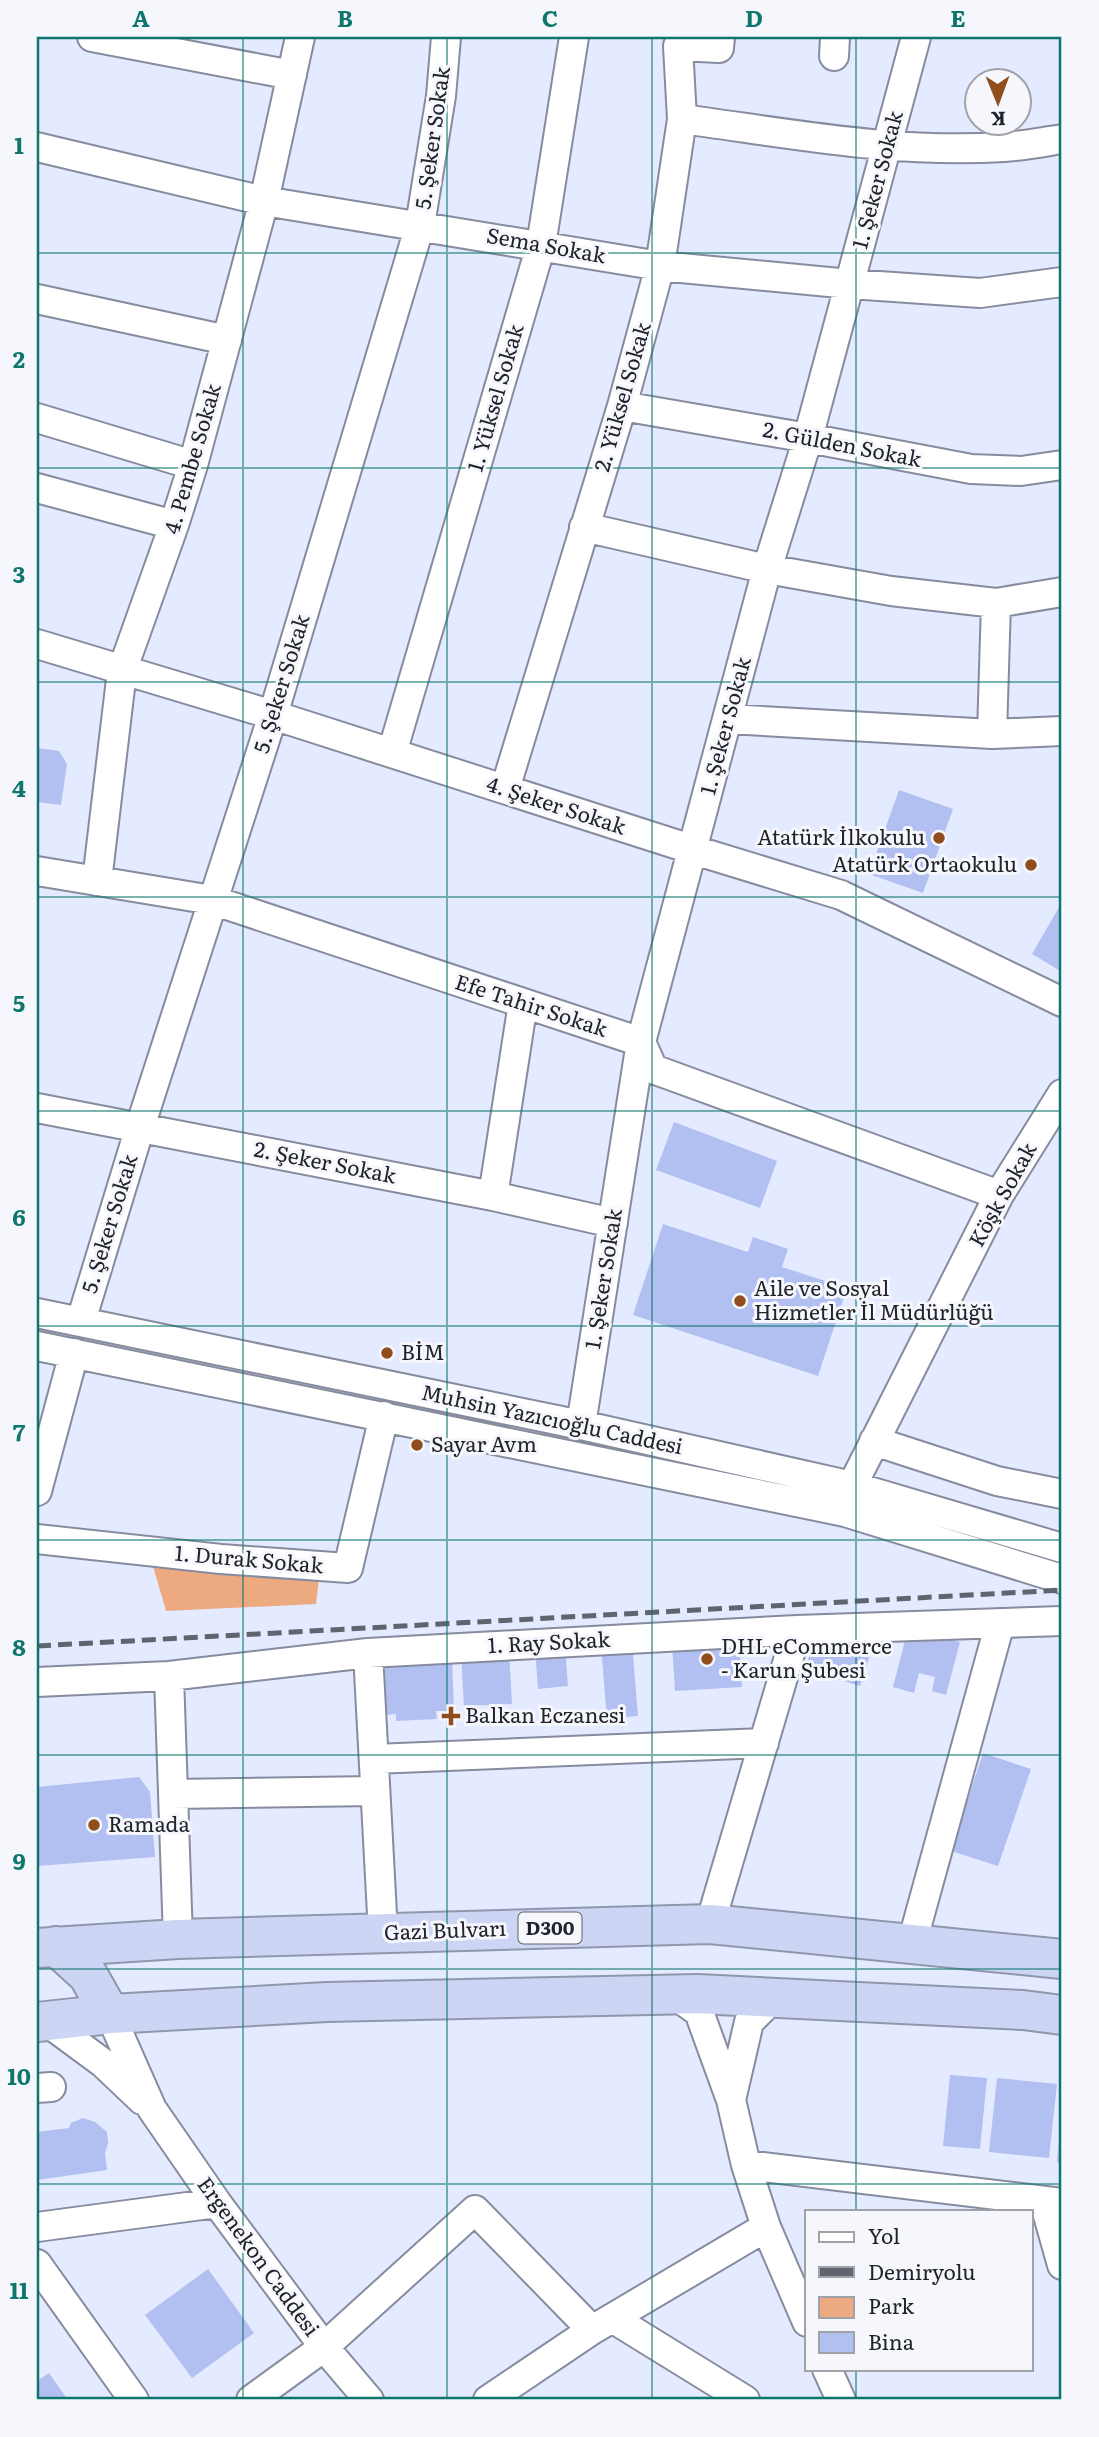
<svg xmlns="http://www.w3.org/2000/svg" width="1099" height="2437" font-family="Literata,serif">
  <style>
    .green { fill: #edaa81 }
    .building { fill: #b2bff1 }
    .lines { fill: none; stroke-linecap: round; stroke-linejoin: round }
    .minor-casing { stroke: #868b9e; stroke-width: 32 }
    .highway-casing { stroke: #9097ad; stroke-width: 42 }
    .minor { stroke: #fff; stroke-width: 28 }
    .highway { stroke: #ccd5f3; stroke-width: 38 }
    .rail { stroke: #60646f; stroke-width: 5; stroke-dasharray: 14 7; stroke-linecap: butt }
    .grid { fill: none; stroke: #0f766e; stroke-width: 2; stroke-opacity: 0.55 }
    .poi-dot { fill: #904d1e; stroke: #f6f7fc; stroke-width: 2.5 }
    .labels { text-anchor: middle; stroke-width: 6; stroke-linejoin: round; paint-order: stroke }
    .shield { fill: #f6f7fc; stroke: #616369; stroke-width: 2 }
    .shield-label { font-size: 19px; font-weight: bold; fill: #21232a }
    .street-label { font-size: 21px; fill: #21232a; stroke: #f6f7fc }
    .poi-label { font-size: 21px; fill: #21232a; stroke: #f6f7fc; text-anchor: start }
    .neatline { fill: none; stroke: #0f766e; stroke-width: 2.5 }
    .grid-label { font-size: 23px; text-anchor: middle; font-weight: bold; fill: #0f766e }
  </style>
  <rect width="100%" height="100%" fill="#e4eaff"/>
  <path class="green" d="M 153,1566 L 320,1570 L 316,1604 L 166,1611 Z"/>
  <path class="building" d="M 37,748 L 59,751 L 67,764 L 61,805 L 37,802 Z
    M 899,790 L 953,809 L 923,893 L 869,874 Z
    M 1062,902 L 1062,972 L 1032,954 Z
    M 674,1122 L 777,1161 L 760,1208 L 656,1170 Z
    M 663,1224 L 748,1252 L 753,1237 L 788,1249 L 782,1267 L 847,1288 L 818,1376 L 633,1315 Z
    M 908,1629 L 960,1642 L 946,1695 L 932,1691 L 935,1677 L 919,1673 L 914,1693 L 893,1687 Z
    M 817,1631 L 872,1649 L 860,1686 L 805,1669 Z
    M 739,1639 L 742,1687 L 675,1691 L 672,1643 Z
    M 632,1643 L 638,1716 L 607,1719 L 601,1646 Z
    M 565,1647 L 568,1686 L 538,1689 L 535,1650 Z
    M 509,1651 L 512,1704 L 464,1706 L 461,1653 Z
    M 452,1658 L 454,1711 L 436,1711 L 437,1719 L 396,1721 L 396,1714 L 383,1715 L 380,1662 Z
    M 983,1753 L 1031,1769 L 998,1866 L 951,1851 Z
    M 139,1777 L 150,1792 L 155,1857 L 37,1866 L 37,1787 Z
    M 950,2075 L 987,2078 L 980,2149 L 943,2146 Z
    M 997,2078 L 1057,2084 L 1049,2158 L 989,2152 Z
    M 83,2118 L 95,2122 L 107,2132 L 108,2143 L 105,2153 L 107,2170 L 37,2180 L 37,2132 L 69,2128 L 71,2123 Z
    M 1060,2130 L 1062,2130 L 1062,2163 L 1057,2162 Z
    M 208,2269 L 254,2333 L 192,2378 L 145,2315 Z
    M 49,2373 L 68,2400 L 37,2400 L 37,2381 Z"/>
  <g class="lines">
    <g class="minor-casing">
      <path id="minor" d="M 92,37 L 292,75
        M 834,56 L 835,37
        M 682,119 C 788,133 896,154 1004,147 C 1023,146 1043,142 1062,139
        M 37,147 L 264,201 L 660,266 L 850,284 L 980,293 L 1062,282
        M 37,299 L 227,340
        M 622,406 L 808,438 L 971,469 L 1021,471 L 1062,465
        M 37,418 L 193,465
        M 37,488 L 174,525
        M 584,527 L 767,569 L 891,591 L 996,603 L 1062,592
        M 37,644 L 273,715 L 694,850 L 841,895 L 1062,1002
        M 728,719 L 992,734 L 1062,731
        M 992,734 L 996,603
        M 392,753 L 541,245 L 574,37
        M 505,789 L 622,406 L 660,266 L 682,119 L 678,46 L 719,48 L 720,37
        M 37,871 L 212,900 L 641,1042 L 653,1069 L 999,1195
        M 97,881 L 122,671 L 174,525 L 193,465 L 264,201 L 300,37
        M 37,1108 L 493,1196 L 613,1223
        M 493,1196 L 523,1003
        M 37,1313 L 581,1425 L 852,1486 L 1062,1548
        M 81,1321 L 140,1127 L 273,715 L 420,225 L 441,96 L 446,37
        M 37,1346 L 845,1512 L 1062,1579
        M 581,1425 L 641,1042 L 767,569 L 808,438 L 916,37
        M 874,1441 L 997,1481 L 1062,1494
        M 37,1491 L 74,1353
        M 848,1503 L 852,1486 L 999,1195 L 1062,1094
        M 37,1539 L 221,1559 L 348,1568 L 384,1416
        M 368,1653 L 383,1933
        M 169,1676 L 178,1939
        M 37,1682 L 169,1676 L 368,1653 L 797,1630 L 1062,1621
        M 374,1759 L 764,1743
        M 173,1794 L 375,1791
        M 710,1924 L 797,1630
        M 912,1943 L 1000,1623
        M 675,1995 L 699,2012 L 731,2100 L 746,2165 L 766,2227 L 807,2322
        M 110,2014 L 152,2109 L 217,2203 L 324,2347 L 369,2400
        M 46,2021 L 103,2063 L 142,2100
        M 37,2088 L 51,2087
        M 731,2100 L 749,2022 L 773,1998
        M 746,2165 L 1062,2203
        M 1044,2201 L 1062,2265
        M 37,2227 L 217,2203
        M 37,2264 L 134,2400
        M 612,2318 L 745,2400
        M 592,2330 L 766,2227
        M 827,2369 L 841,2400
        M 251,2400 L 324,2347 L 475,2210 L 592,2330 L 488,2400"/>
    </g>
    <g class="highway-casing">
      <path id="highway" d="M 56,1946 L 88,1975 L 110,2014
        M 37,1948 L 178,1939 L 710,1924 L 1062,1959
        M 37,2022 L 110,2014 L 327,2002 L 698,1994 L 1023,2010 L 1062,2015"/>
    </g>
    <use href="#minor" class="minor"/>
    <use href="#highway" class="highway"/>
    <path class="rail" d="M 37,1646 L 1062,1590"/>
  </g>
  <path class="grid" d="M 243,37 L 243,2400M 447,37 L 447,2400M 652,37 L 652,2400M 856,37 L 856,2211M 37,253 L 1062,253M 37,468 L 1062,468M 37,682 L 1062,682M 37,897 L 1062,897M 37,1111 L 1062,1111M 37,1326 L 1062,1326M 37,1540 L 1062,1540M 37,1755 L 1062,1755M 37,1969 L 1062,1969M 37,2184 L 1062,2184M 856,2369 L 856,2400"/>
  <g class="poi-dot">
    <circle cx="939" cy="838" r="7"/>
    <circle cx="1031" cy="865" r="7"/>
    <circle cx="740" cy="1301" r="7"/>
    <circle cx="387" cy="1353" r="7"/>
    <circle cx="417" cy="1445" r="7"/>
    <circle cx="707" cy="1659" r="7"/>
    <path d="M447.5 1705.5h7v7h7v7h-7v7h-7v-7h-7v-7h7z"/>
    <circle cx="94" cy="1825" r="7"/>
  </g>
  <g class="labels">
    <rect class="shield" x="518.5" y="1912.5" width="63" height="31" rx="5"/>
    <g class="shield-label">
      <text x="550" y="1935">D300</text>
    </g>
    <g class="street-label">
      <text transform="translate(433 138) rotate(-82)" y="7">5. Şeker Sokak</text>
      <text transform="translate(878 180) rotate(-75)" y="7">1. Şeker Sokak</text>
      <text transform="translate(546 246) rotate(10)" y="7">Sema Sokak</text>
      <text transform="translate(623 397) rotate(-74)" y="7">2. Yüksel Sokak</text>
      <text transform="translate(496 398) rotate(-74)" y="7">1. Yüksel Sokak</text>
      <text transform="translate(842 445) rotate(11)" y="7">2. Gülden Sokak</text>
      <text transform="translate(193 459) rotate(-74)" y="7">4. Pembe Sokak</text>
      <text transform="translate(282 684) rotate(-73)" y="7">5. Şeker Sokak</text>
      <text transform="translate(726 726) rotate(-75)" y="7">1. Şeker Sokak</text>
      <text transform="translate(556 806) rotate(18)" y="7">4. Şeker Sokak</text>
      <text transform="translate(531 1006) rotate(18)" y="7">Efe Tahir Sokak</text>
      <text transform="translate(325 1163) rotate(11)" y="7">2. Şeker Sokak</text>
      <text transform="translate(1003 1195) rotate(-61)" y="7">Köşk Sokak</text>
      <text transform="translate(110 1224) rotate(-73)" y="7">5. Şeker Sokak</text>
      <text transform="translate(604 1279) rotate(-81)" y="7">1. Şeker Sokak</text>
      <text transform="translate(552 1420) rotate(12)" y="7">Muhsin Yazıcıoğlu Caddesi</text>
      <text transform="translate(249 1560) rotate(5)" y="7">1. Durak Sokak</text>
      <text transform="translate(549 1643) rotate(-3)" y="7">1. Ray Sokak</text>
      <text transform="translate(445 1931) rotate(-2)" y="7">Gazi Bulvarı</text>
      <text transform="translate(258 2257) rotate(54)" y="7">Ergenekon Caddesi</text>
    </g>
    <g class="poi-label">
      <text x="925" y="845" text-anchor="end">Atatürk İlkokulu</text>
      <text x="1017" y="872" text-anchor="end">Atatürk Ortaokulu</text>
      <text x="754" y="1296">Aile ve Sosyal<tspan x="754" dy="24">Hizmetler İl Müdürlüğü</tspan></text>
      <text x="401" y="1360">BİM</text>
      <text x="431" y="1452">Sayar Avm</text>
      <text x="721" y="1654">DHL eCommerce<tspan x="721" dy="24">- Karun Şubesi</tspan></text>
      <text x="465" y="1723">Balkan Eczanesi</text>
      <text x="108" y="1832">Ramada</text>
    </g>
  </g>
  <rect width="1099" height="2437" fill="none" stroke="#f6f7fc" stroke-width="77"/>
  <rect x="805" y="2210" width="228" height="161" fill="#f6f7fc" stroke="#a1a2a8" stroke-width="2"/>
  <rect x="819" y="2232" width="35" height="10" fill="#ffffff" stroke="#a1a2a8" stroke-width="2"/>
  <text x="868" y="2244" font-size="21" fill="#21232a">Yol</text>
  <rect x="819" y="2267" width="35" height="10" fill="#60646f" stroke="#a1a2a8" stroke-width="2"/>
  <text x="868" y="2280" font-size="21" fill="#21232a">Demiryolu</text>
  <rect x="819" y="2297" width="35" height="21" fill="#edaa81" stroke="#a1a2a8" stroke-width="2"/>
  <text x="868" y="2314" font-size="21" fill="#21232a">Park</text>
  <rect x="819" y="2332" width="35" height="21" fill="#b2bff1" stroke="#a1a2a8" stroke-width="2"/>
  <text x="868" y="2350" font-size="21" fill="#21232a">Bina</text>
  <g transform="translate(998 102) rotate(179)"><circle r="33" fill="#f6f7fc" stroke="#a1a2a8" stroke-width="2"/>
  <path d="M0-5L12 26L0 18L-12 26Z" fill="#904d1e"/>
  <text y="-10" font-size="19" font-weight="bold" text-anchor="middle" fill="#21232a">K</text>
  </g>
  <rect x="38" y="38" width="1022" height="2360" class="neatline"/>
  <g class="grid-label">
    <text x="141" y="27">A</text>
    <text x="345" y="27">B</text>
    <text x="550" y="27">C</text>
    <text x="754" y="27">D</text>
    <text x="958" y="27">E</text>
    <text x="19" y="154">1</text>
    <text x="19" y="368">2</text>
    <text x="19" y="583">3</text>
    <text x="19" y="797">4</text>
    <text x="19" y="1012">5</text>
    <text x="19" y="1226">6</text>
    <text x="19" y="1441">7</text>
    <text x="19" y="1656">8</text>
    <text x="19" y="1870">9</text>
    <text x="19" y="2085">10</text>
    <text x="19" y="2299">11</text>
  </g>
</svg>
